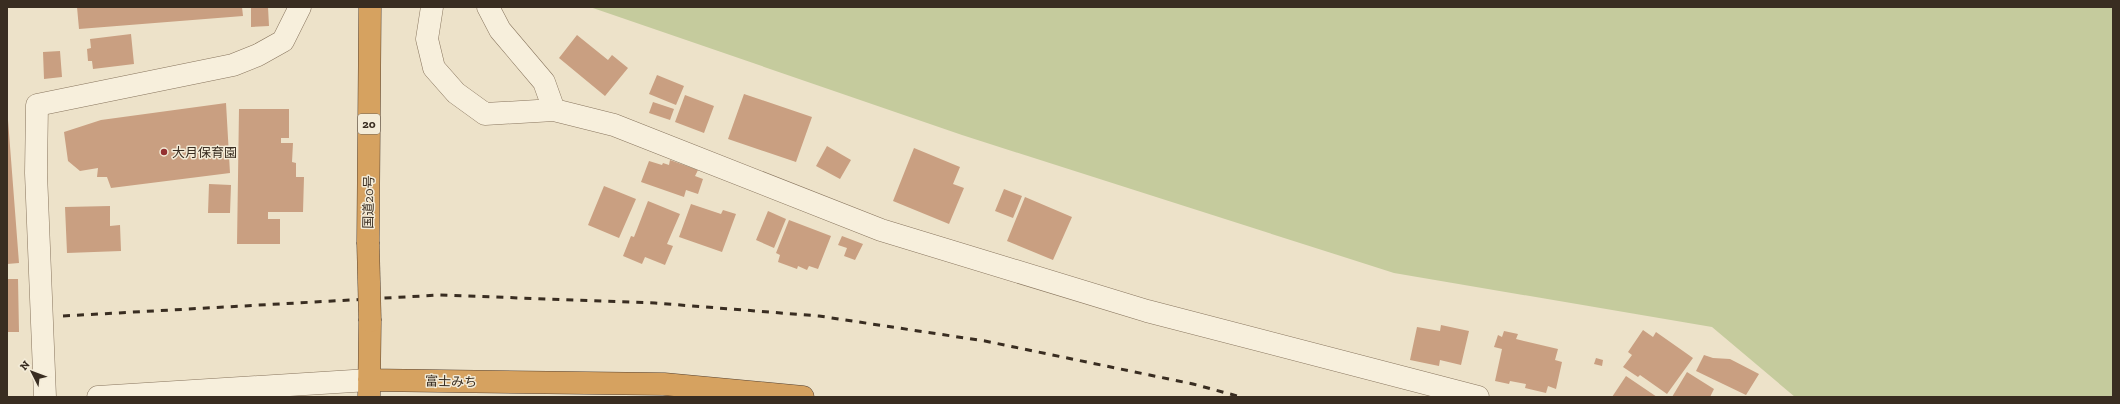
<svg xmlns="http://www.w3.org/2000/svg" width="2120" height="404" font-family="'Zilla Slab','Noto Sans JP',serif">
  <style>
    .green { fill: #c5cb9d }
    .building { fill: #c99f81 }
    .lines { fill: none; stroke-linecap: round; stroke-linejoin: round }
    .minor-casing { stroke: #88755e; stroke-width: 23 }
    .highway-casing { stroke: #574332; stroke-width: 23 }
    .minor { stroke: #f7efdc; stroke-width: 22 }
    .highway { stroke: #d6a260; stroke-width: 22 }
    .rail { stroke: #392d21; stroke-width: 3; stroke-dasharray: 7 7; stroke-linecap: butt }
    .highway-bridge-casing { stroke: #574332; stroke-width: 23; stroke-linecap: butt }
    .highway-bridge { stroke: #d6a260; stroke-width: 22 }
    .poi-dot { fill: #943232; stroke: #f4ecd8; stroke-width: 1.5 }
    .labels { text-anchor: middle; stroke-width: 3; stroke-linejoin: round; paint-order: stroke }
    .shield { fill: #f4ecd8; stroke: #716658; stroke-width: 1 }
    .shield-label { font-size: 12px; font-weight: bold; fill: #392d21 }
    .poi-label { font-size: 13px; fill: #392d21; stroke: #f4ecd8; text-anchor: start }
    .street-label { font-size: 13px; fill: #392d21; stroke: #f4ecd8 }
  </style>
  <rect width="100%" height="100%" fill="#ede2c9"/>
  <path class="green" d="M 590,7 L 2113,7 L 2113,397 L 1795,397 L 1712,327 L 1394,273 L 962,135 Z"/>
  <path class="building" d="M 77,7 L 242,7 L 243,16 L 79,29 Z
    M 251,7 L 268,7 L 269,26 L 251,27 Z
    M 131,34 L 134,64 L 93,69 L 92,61 L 88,61 L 87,49 L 91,48 L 90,39 Z
    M 577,35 L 608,60 L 612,55 L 628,68 L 605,96 L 559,58 Z
    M 60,51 L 62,77 L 44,79 L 43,52 Z
    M 657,75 L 684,86 L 676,105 L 649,94 Z
    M 744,94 L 812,117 L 796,162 L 728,139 Z
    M 685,95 L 714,106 L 704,133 L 675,122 Z
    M 653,102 L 674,109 L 670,120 L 649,113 Z
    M 226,103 L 230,173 L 111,188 L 107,177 L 97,177 L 98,168 L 80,171 L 68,161 L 64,132 L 101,120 Z
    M 239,109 L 289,109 L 289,138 L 281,138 L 281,143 L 293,143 L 292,162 L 296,163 L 296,177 L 304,177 L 303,212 L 268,212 L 268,219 L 280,219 L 280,244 L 237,244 Z
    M 7,120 L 8,120 L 19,263 L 7,264 Z
    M 827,146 L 851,160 L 840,179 L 816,166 Z
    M 914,148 L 960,167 L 953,184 L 964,188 L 949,224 L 893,201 Z
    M 670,160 L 698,170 L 695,176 L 703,179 L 698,194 L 686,190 L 684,197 L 641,182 L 649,161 L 662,165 L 663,163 L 669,165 Z
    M 209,184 L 231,185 L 230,213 L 208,213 Z
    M 604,186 L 636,199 L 619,238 L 588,225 Z
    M 1004,189 L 1022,196 L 1013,218 L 995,211 Z
    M 1025,197 L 1072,217 L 1053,260 L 1007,241 Z
    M 648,201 L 680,214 L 667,244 L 673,246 L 665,265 L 645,257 L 642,264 L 623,256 L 631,236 L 634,237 Z
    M 691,204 L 721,214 L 723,210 L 736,214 L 722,252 L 679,237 Z
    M 110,206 L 110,226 L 120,225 L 121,251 L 67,253 L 65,207 Z
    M 768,211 L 786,219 L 774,248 L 756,240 Z
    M 789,220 L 831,236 L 818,269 L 809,266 L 807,270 L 798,266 L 797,269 L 778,262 L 780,255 L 776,253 Z
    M 842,236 L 863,244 L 855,260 L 844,256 L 847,248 L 838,245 Z
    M 7,279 L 18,279 L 19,332 L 7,332 Z
    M 1441,325 L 1469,331 L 1461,365 L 1440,360 L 1439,366 L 1410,360 L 1417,327 L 1440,331 Z
    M 1643,330 L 1653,337 L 1656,332 L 1693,358 L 1667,394 L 1640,375 L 1638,377 L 1623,367 L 1632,355 L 1628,352 Z
    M 1504,331 L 1518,334 L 1516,339 L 1558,349 L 1555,360 L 1562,362 L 1556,389 L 1548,386 L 1546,393 L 1525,388 L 1526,384 L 1510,381 L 1509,384 L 1495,381 L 1502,349 L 1494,347 L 1498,335 L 1502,337 Z
    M 1704,355 L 1713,358 L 1730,359 L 1759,374 L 1746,395 L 1696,371 Z
    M 1596,358 L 1603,360 L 1602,366 L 1594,364 Z
    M 1687,372 L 1714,389 L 1710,397 L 1672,397 Z
    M 1626,376 L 1657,397 L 1612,397 Z"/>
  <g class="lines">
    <g class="minor-casing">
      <path id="minor" d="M 432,7 L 427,39 L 434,68 L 456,93 L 485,114 L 554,110 L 614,125 L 881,230 L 1147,311 L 1478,397
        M 488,7 L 500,30 L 544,82 L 554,110
        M 45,397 L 36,173 L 37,105 L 233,65 L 258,55 L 283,41 L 300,7
        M 98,397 L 369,380"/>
    </g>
    <g class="highway-casing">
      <path id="highway" d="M 368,242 L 370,7
        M 369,380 L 664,384 L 803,397
        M 369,397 L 370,321"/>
    </g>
    <use href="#minor" class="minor"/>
    <use href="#highway" class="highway"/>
    <path class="rail" d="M 63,316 L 440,295 L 655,303 L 819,316 L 985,341 L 1193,384 L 1241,397"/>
    <g class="highway-bridge-casing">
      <path id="highway-bridge" d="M 368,242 L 370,321"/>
    </g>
    <use href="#highway-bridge" class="highway-bridge"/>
  </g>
  <circle class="poi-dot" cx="164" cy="152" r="4"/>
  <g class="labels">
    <rect class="shield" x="358" y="114" width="22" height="20" rx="3"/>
    <g class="shield-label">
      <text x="369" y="128">20</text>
    </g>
    <g class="poi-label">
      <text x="172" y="157">大月保育園</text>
    </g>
    <g class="street-label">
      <text transform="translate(368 202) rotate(-89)" y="5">国道20号</text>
      <text transform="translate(451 381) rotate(1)" y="5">富士みち</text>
    </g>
  </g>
  <rect width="2120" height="404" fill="none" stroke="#392d21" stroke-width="16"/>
  <g transform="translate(32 372) rotate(312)" stroke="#f4ecd8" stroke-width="3" paint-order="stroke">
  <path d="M0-3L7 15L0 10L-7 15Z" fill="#392d21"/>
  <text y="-6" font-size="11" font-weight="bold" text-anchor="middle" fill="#392d21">N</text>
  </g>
</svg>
